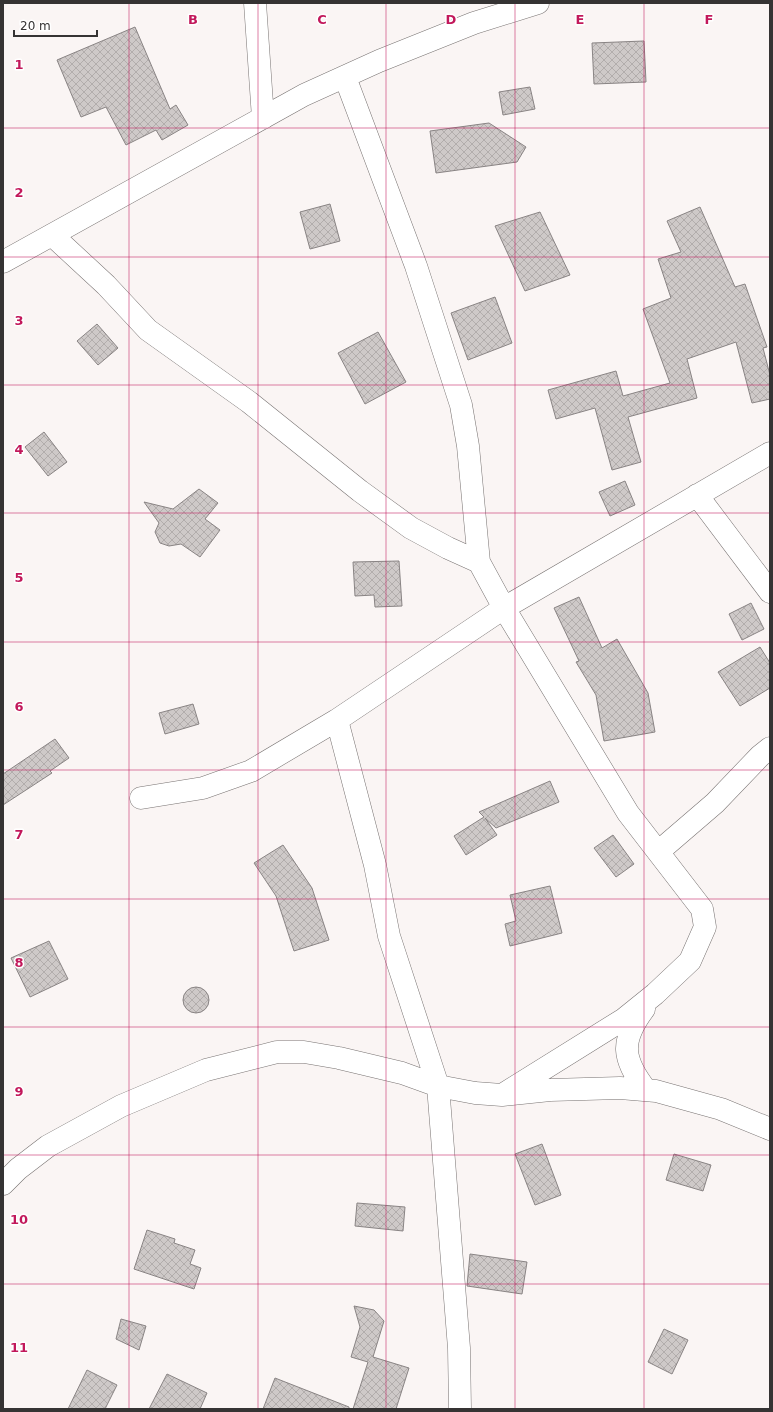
<svg xmlns="http://www.w3.org/2000/svg" width="773" height="1412" font-family="'DejaVu Sans',sans-serif">
  <style>
    .building { fill: url(#building-cross-hatch); stroke: #898484 }
    .lines { fill: none; stroke-linecap: round; stroke-linejoin: round }
    .minor-casing { stroke: #787372; stroke-width: 23 }
    .minor { stroke: #fff; stroke-width: 22 }
    .grid { fill: none; stroke: #c2185b; stroke-width: 1; stroke-opacity: 0.55 }
    .grid-label { font-size: 13px; text-anchor: middle; font-weight: bold; fill: #c2185b; stroke: #fff; stroke-width: 3; stroke-linejoin: round; paint-order: stroke }
  </style>
  <defs>
    <pattern id="building-cross-hatch" width="8" height="8" patternUnits="userSpaceOnUse"><rect width="8" height="8" fill="#cec9c8"/><path d="M0 0l8 8M0 8l8-8" fill="none" stroke="#b2adac"/></pattern>
  </defs>
  <rect width="100%" height="100%" fill="#faf5f4"/>
  <path class="building" d="M 135,27 L 170,109 L 176,105 L 188,125 L 162,140 L 156,130 L 126,145 L 106,107 L 81,117 L 57,60 Z
    M 644,41 L 646,82 L 594,84 L 592,43 Z
    M 530,87 L 535,109 L 503,115 L 499,92 Z
    M 489,123 L 526,147 L 517,162 L 436,173 L 430,131 Z
    M 330,204 L 340,241 L 310,249 L 300,212 Z
    M 700,207 L 735,287 L 745,284 L 767,347 L 763,348 L 770,375 L 770,399 L 752,403 L 736,342 L 687,359 L 697,398 L 628,417 L 641,462 L 612,470 L 595,408 L 556,419 L 548,390 L 616,371 L 623,396 L 670,383 L 643,309 L 671,298 L 658,259 L 681,252 L 667,221 Z
    M 540,212 L 570,275 L 525,291 L 495,226 Z
    M 495,297 L 512,343 L 468,360 L 451,313 Z
    M 97,324 L 118,348 L 98,365 L 77,341 Z
    M 378,332 L 406,382 L 365,404 L 338,353 Z
    M 44,432 L 67,462 L 48,476 L 25,447 Z
    M 625,481 L 635,505 L 610,516 L 599,492 Z
    M 199,489 L 218,503 L 205,519 L 220,530 L 200,557 L 181,544 L 169,546 L 160,543 L 155,532 L 159,523 L 144,502 L 173,509 Z
    M 399,561 L 402,606 L 375,607 L 374,595 L 355,596 L 353,562 Z
    M 579,597 L 602,648 L 617,639 L 648,693 L 655,732 L 604,741 L 596,695 L 576,662 L 579,661 L 554,608 Z
    M 751,603 L 764,629 L 742,640 L 729,614 Z
    M 760,647 L 770,663 L 770,688 L 740,706 L 718,672 Z
    M 193,704 L 199,724 L 165,734 L 159,713 Z
    M 55,739 L 69,758 L 50,771 L 52,773 L 3,805 L 3,774 Z
    M 550,781 L 559,802 L 496,828 L 485,818 L 497,835 L 466,855 L 454,836 L 484,817 L 479,812 Z
    M 613,835 L 634,864 L 616,877 L 594,848 Z
    M 283,845 L 312,888 L 329,940 L 294,951 L 276,896 L 254,863 Z
    M 550,886 L 562,933 L 510,946 L 505,924 L 516,921 L 510,895 Z
    M 49,941 L 68,979 L 30,997 L 11,958 Z
    M183 1000a13 13 0 1 1 26 0a13 13 0 1 1-26 0Z
    M 542,1144 L 561,1195 L 535,1205 L 515,1154 Z
    M 674,1154 L 711,1165 L 703,1191 L 666,1180 Z
    M 357,1203 L 405,1207 L 403,1231 L 355,1226 Z
    M 147,1230 L 175,1239 L 174,1243 L 195,1250 L 190,1264 L 201,1268 L 194,1289 L 134,1269 Z
    M 470,1254 L 527,1262 L 522,1294 L 467,1286 Z
    M 354,1306 L 374,1310 L 384,1321 L 373,1357 L 409,1368 L 396,1409 L 353,1409 L 368,1362 L 351,1357 L 360,1327 Z
    M 121,1319 L 146,1326 L 139,1350 L 116,1339 Z
    M 664,1329 L 688,1340 L 672,1374 L 648,1362 Z
    M 87,1370 L 117,1385 L 105,1409 L 68,1409 Z
    M 167,1374 L 207,1393 L 200,1409 L 149,1409 Z
    M 275,1378 L 349,1407 L 349,1409 L 263,1409 Z"/>
  <g class="lines">
    <g class="minor-casing">
      <path id="minor" d="M 255,3 L 263,118
        M 345,77 L 416,266 L 461,405 L 468,446 L 479,562 L 504,608 L 628,813 L 702,909 L 705,927 L 690,961 L 655,994 L 624,1019 L 502,1095
        M 52,235 L 106,285 L 148,330 L 249,402 L 360,491 L 411,528 L 448,548 L 479,562
        M 3,262 L 304,95 L 379,61 L 474,23 L 538,3
        M 697,495 L 770,592
        M 337,720 L 375,865 L 389,936 L 438,1086 L 459,1348 L 460,1409
        M 141,798 L 203,788 L 251,771 L 337,720 L 504,608 L 770,453
        M 658,852 L 715,803 L 760,756 L 770,748
        M 644,1009 C 620,1041 622,1059 646,1090
        M 3,1184 L 18,1169 L 48,1146 L 121,1106 L 206,1070 L 277,1052 L 304,1052 L 339,1058 L 402,1073 L 438,1086 L 475,1093 L 502,1095 L 550,1090 L 620,1088 L 656,1091 L 721,1109 L 770,1129"/>
    </g>
    <use href="#minor" class="minor"/>
  </g>
  <path class="grid" d="M 129,3 L 129,1409M 258,3 L 258,1409M 386,3 L 386,1409M 515,3 L 515,1409M 644,3 L 644,1409M 3,128 L 770,128M 3,257 L 770,257M 3,385 L 770,385M 3,513 L 770,513M 3,642 L 770,642M 3,770 L 770,770M 3,899 L 770,899M 3,1027 L 770,1027M 3,1155 L 770,1155M 3,1284 L 770,1284"/>
  <g class="grid-label">
    <text x="193" y="24">B</text>
    <text x="322" y="24">C</text>
    <text x="451" y="24">D</text>
    <text x="580" y="24">E</text>
    <text x="709" y="24">F</text>
    <text x="19" y="69">1</text>
    <text x="19" y="197">2</text>
    <text x="19" y="325">3</text>
    <text x="19" y="454">4</text>
    <text x="19" y="582">5</text>
    <text x="19" y="711">6</text>
    <text x="19" y="839">7</text>
    <text x="19" y="967">8</text>
    <text x="19" y="1096">9</text>
    <text x="19" y="1224">10</text>
    <text x="19" y="1352">11</text>
  </g>
  <rect width="773" height="1412" fill="none" stroke="#353333" stroke-width="8"/>
  <path d="M14 30v6h83v-6" fill="none" stroke="#353333" stroke-width="2"/>
  <text x="20" y="30" font-size="12" fill="#353333" stroke="#ffffff" stroke-width="3" paint-order="stroke">20 m</text>
</svg>
